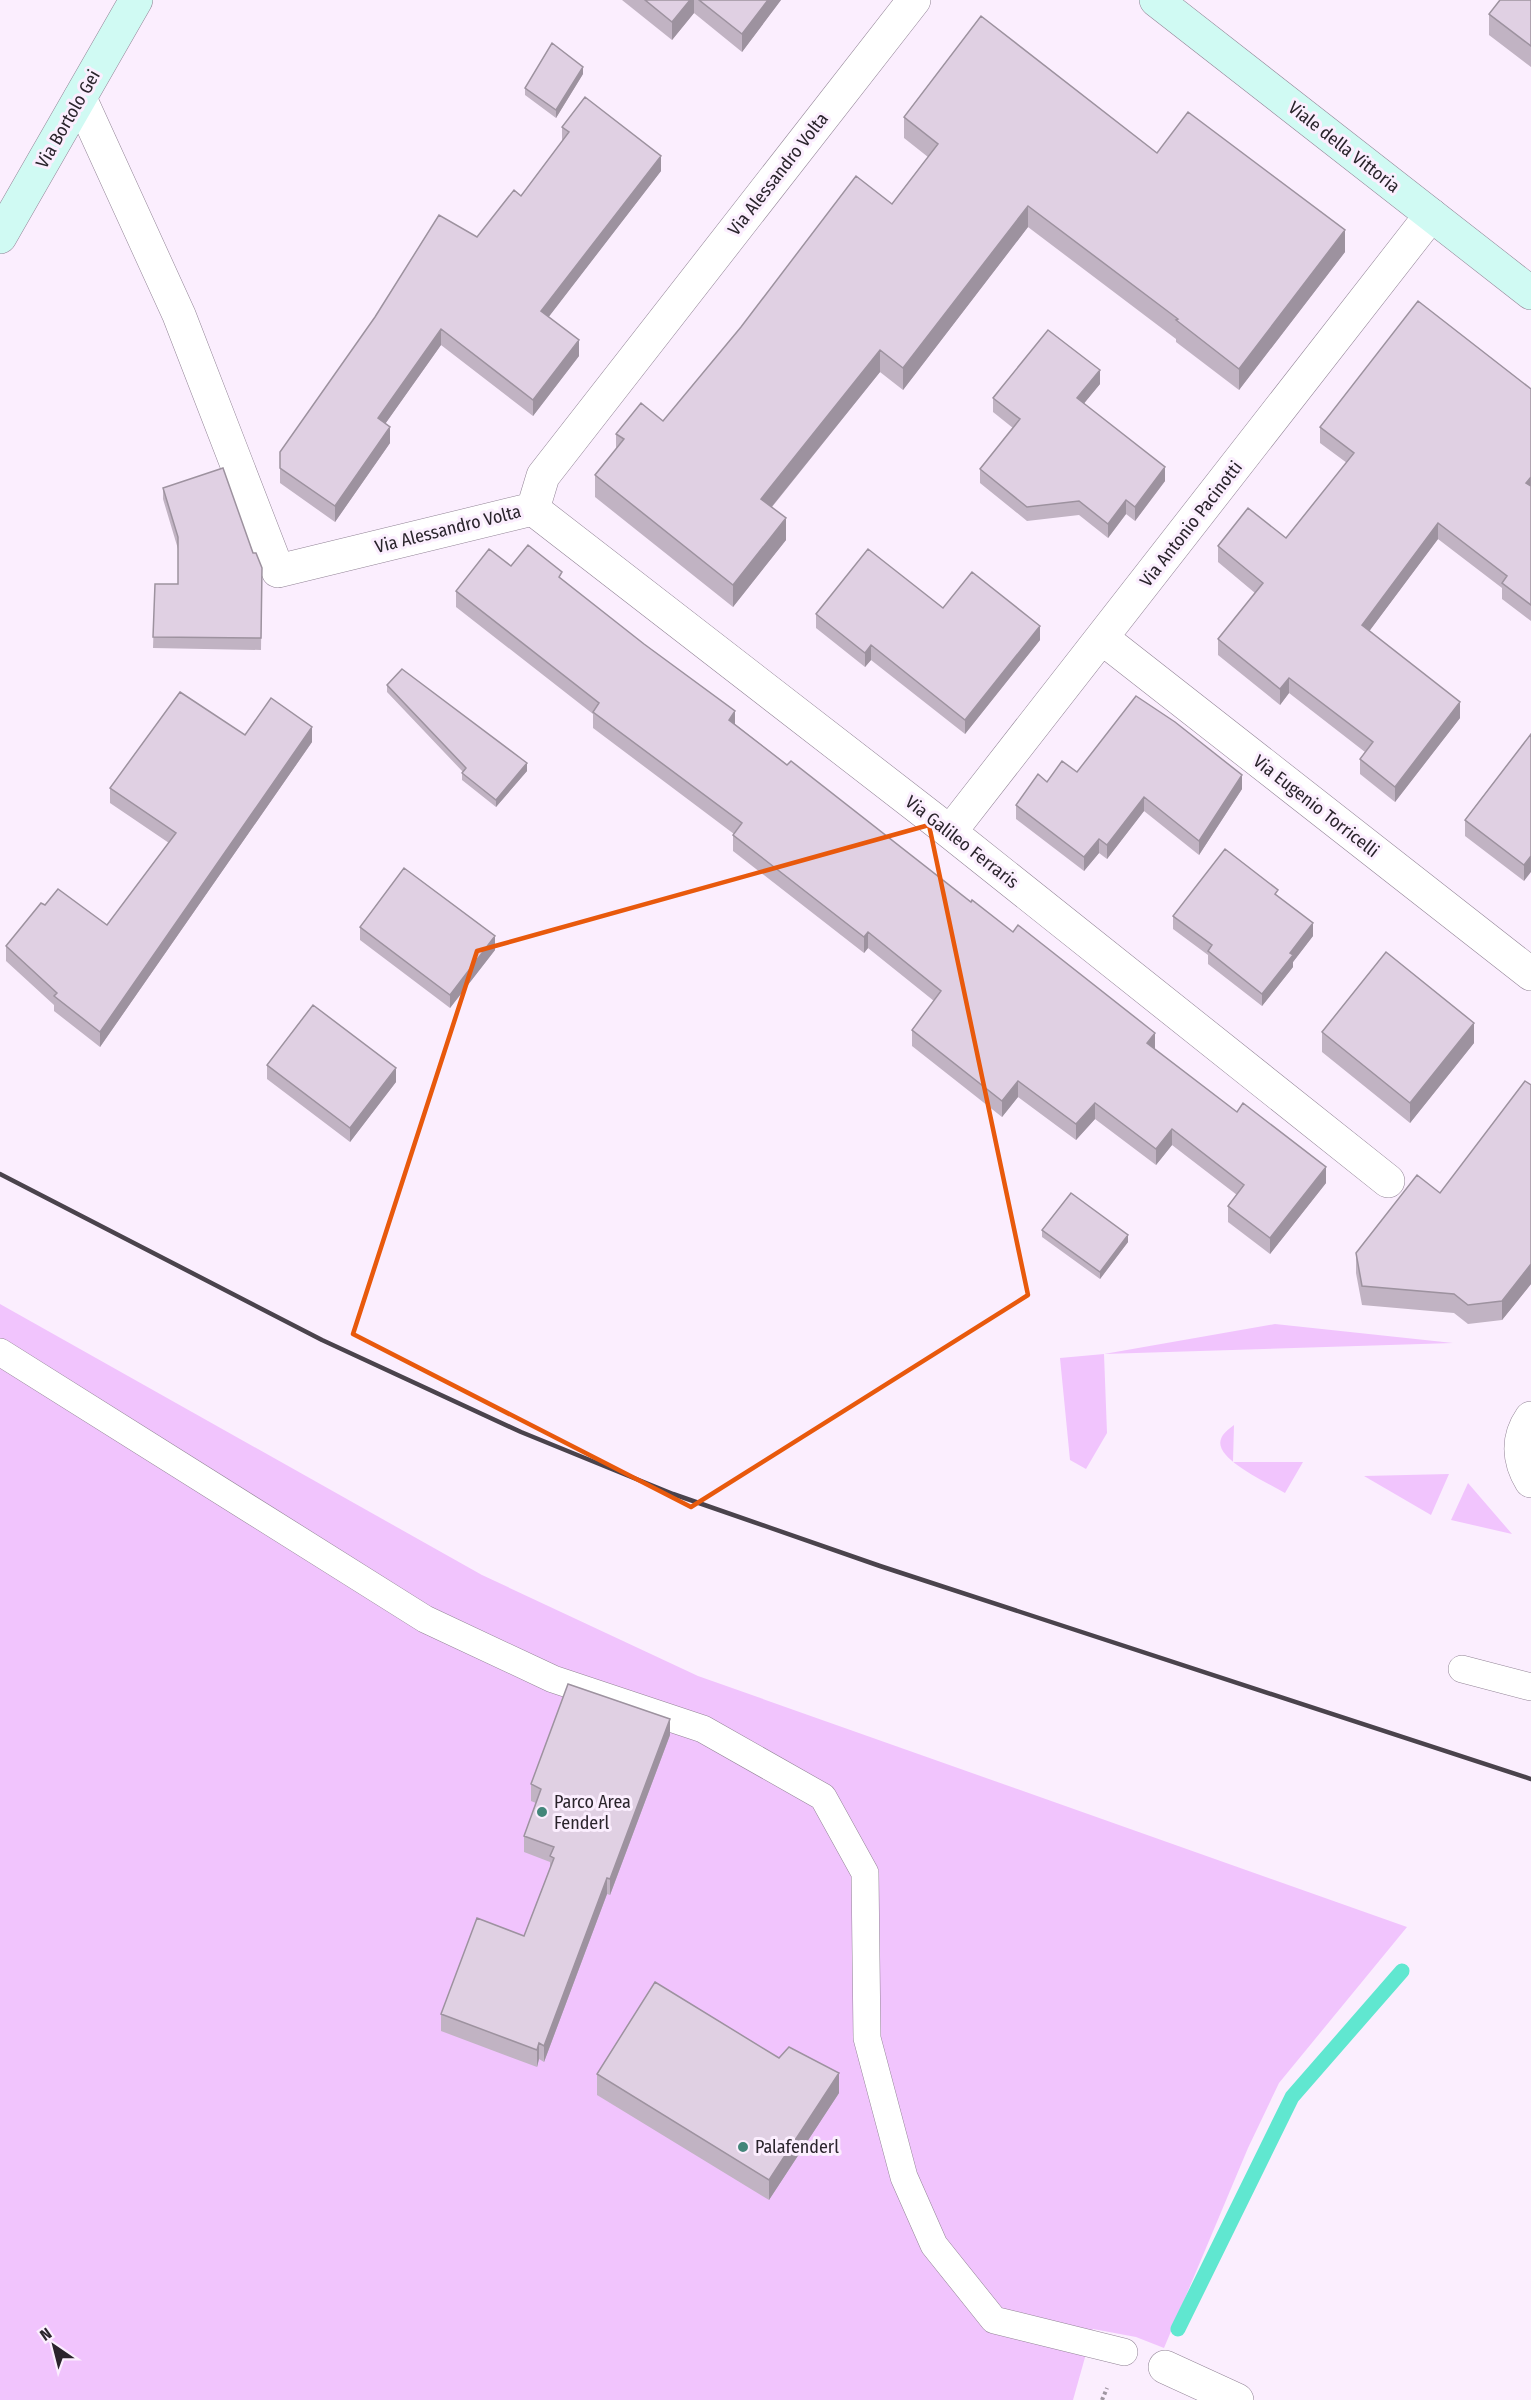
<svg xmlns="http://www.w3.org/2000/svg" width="1531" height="2400" font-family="'Fira Sans Condensed',sans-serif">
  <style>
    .green { fill: #f1c4fd }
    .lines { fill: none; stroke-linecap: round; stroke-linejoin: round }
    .stream { stroke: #60e7d0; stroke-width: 15 }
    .lane-casing { stroke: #928496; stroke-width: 28 }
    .street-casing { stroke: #928496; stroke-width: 34 }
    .secondary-casing { stroke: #928496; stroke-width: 34 }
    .path { stroke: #a096a2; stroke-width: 4; stroke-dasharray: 3 3; stroke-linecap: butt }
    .lane { stroke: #fff; stroke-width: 27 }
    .street { stroke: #fff; stroke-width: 33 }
    .secondary { stroke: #d0faf3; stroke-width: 33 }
    .rail { stroke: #4a434c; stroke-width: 4.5 }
    .wall { fill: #c1b3c3 }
    .shaded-wall { fill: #9d929f }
    .building { fill: #e0d0e3; stroke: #9d929f; stroke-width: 1.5 }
    .marked { fill: none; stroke: #e8590c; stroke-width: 4.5; stroke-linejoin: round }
    .poi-dot { fill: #43867a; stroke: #fbeefe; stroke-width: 2 }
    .labels { text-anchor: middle; stroke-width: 6; stroke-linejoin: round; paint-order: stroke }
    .street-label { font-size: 18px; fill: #2a242c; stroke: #fbeefe }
    .poi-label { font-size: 18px; fill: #2a242c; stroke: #fbeefe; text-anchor: start }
  </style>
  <rect width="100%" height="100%" fill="#fbeefe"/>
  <path class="green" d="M 0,1304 L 482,1575 L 698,1676 L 1407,1927 L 1279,2083 L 1248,2148 L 1164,2348 L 1136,2337 L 1093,2329 L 1073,2400 L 0,2400 Z
    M 1275,1324 L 1453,1343 L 1104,1354 L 1107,1433 L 1086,1469 L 1070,1460 L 1060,1358 L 1104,1354 Z
    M 1234,1425 L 1233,1462 L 1303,1462 L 1285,1493 C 1271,1484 1213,1459 1221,1439 C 1223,1433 1229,1429 1234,1425 Z
    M 1449,1474 L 1431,1515 L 1364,1476 Z
    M 1468,1483 L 1512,1534 L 1451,1520 Z"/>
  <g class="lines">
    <path class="stream" d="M 1178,2329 L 1292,2097 L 1402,1971"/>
    <g class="lane-casing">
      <path id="lane" d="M 0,1352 L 425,1619 L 553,1679 L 703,1729 L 823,1797 L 865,1873 L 867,2038 L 904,2177 L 934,2245 L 994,2320 L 1124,2352
        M 1462,1669 L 1531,1687"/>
    </g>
    <g class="street-casing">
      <path id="street" d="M 80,98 L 179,315 L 278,571 L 533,509
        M 533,509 L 950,832 L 1388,1181
        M 533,509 L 543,476 L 914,0
        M 1102,638 L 1531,974
        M 950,832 L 1431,215
        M 1531,1418 C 1517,1438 1518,1460 1531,1481
        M 1165,2367 L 1237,2400"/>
    </g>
    <g class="secondary-casing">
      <path id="secondary" d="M 1156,0 L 1531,293
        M 0,237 L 136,0"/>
    </g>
    <path class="path" d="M 1102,2400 L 1107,2388"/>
    <use href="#lane" class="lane"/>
    <use href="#street" class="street"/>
    <use href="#secondary" class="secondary"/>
    <path class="rail" d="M 0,1174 L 322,1340 L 521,1432 L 673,1494 L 880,1566 L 1531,1779"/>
  </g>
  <path class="wall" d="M 622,0 L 781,0 L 742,52 L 694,13 L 672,40 Z
    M 1531,0 L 1531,67 L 1489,35 L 1489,14 Z
    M 583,74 L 556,118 L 525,95 L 525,88 Z
    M 904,117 L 1157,153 L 1345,252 L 1239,390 L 1176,342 L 1176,339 L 1028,227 L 903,390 L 880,372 L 772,507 L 786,540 L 733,607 L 595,497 L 595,475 L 616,449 L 616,434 L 663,421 L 892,204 L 928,157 L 904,138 Z
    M 562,127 L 661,171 L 548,317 L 579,356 L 533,416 L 441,345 L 385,424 L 390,443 L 335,522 L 280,483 L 280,452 L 477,237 L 521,196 L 562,142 Z
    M 1100,384 L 1084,403 L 1165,481 L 1135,521 L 1126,514 L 1108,538 L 1079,515 L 1027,521 L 980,483 L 980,469 L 1013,428 L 993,412 L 993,398 Z
    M 1531,389 L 1531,621 L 1502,599 L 1502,588 L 1438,539 L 1369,631 L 1460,718 L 1395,802 L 1360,774 L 1360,759 L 1365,752 L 1289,693 L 1280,705 L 1218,655 L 1218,639 L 1255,593 L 1218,562 L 1218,546 L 1286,538 L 1347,463 L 1320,443 L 1320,427 Z
    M 163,488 L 253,553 L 262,568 L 261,650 L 153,648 L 155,584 L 178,584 L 178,549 L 163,499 Z
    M 511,566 L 562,579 L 735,724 L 1155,1049 L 1326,1183 L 1270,1254 L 1228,1222 L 1228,1206 L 1237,1195 L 1172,1145 L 1156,1165 L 1095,1119 L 1076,1140 L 1018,1097 L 1002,1117 L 912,1046 L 912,1030 L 934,1001 L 868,948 L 864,953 L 733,851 L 733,835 L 734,834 L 593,728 L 593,714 L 456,607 L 456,591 Z
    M 943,608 L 1040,640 L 965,734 L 871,660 L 865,667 L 816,628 L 816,614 Z
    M 387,685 L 527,771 L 496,807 L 462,780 L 462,773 L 463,772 L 387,692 Z
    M 1531,734 L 1524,881 L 1465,836 L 1465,820 Z
    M 245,735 L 312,742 L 100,1047 L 54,1011 L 54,1005 L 6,961 L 6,946 L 107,925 L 169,843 L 110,803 L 110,788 Z
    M 1077,772 L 1242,789 L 1199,855 L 1144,811 L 1107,859 L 1099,853 L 1084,871 L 1016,819 L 1016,805 L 1047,782 Z
    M 1278,897 L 1313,936 L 1293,962 L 1293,967 L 1262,1006 L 1208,964 L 1208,955 L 1173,929 L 1173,916 Z
    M 360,927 L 495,950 L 450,1008 L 360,940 Z
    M 1322,1032 L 1474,1043 L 1410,1123 L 1322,1052 Z
    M 267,1065 L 396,1082 L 350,1142 L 267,1079 Z
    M 1531,1085 L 1531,1284 L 1502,1320 L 1468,1324 L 1454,1313 L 1362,1305 L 1356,1273 L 1356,1253 L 1440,1193 Z
    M 1042,1230 L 1128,1242 L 1100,1279 L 1042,1237 Z
    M 670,1735 L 610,1895 L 607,1894 L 544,2062 L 539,2059 L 537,2067 L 441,2031 L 441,2014 L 524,1936 L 550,1868 L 550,1862 L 524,1852 L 524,1836 L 536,1803 L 531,1801 L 531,1784 Z
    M 779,2058 L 839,2093 L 769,2200 L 597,2095 L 597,2074 Z"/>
  <path class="shaded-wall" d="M 690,0 L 694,0 L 694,13 L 672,40 L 672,22 Z
    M 768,0 L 781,0 L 742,52 L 742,34 Z
    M 583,67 L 583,74 L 556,118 L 556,110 Z
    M 661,156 L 661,171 L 541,327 L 541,311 Z
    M 1028,206 L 1028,227 L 903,390 L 903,368 Z
    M 1345,230 L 1345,252 L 1239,390 L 1239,369 Z
    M 441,329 L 441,345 L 378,434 L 378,418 Z
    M 579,340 L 579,356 L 533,416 L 533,400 Z
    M 880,350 L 880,372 L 761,520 L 761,499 Z
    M 1100,370 L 1100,384 L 1077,412 L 1077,398 Z
    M 390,427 L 390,443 L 335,522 L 335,506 Z
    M 1165,467 L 1165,481 L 1135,521 L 1135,507 Z
    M 1531,477 L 1531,493 L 1526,483 Z
    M 1126,500 L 1126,514 L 1108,538 L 1108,524 Z
    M 786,518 L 786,540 L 733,607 L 733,585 Z
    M 1438,523 L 1438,539 L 1362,641 L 1362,625 Z
    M 1040,626 L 1040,640 L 965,734 L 965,720 Z
    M 871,645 L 871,660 L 865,667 L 865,653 Z
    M 1289,678 L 1289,693 L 1280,705 L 1280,689 Z
    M 1460,702 L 1460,718 L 1395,802 L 1395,787 Z
    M 735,711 L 735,727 L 729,720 Z
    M 312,727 L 312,742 L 100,1047 L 100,1032 Z
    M 527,763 L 527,771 L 496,807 L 496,800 Z
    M 1242,775 L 1242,789 L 1199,855 L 1199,841 Z
    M 1144,797 L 1144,811 L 1107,859 L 1107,845 Z
    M 1099,839 L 1099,853 L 1084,871 L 1084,857 Z
    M 1531,856 L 1531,872 L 1524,881 L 1524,865 Z
    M 1313,923 L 1313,936 L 1293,962 L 1293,967 L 1262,1006 L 1262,994 L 1290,953 Z
    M 868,932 L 868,948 L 864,953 L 864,937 Z
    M 495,936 L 495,950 L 450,1008 L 450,995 Z
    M 1474,1023 L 1474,1043 L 1410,1123 L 1410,1103 Z
    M 1155,1033 L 1155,1049 L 1147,1059 L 1147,1043 Z
    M 396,1068 L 396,1082 L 350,1142 L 350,1128 Z
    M 1018,1081 L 1018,1097 L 1002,1117 L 1002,1101 Z
    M 1095,1103 L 1095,1119 L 1076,1140 L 1076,1124 Z
    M 1172,1129 L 1172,1145 L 1156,1165 L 1156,1149 Z
    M 1326,1167 L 1326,1183 L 1270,1254 L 1270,1238 Z
    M 1128,1235 L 1128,1242 L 1100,1279 L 1100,1272 Z
    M 1531,1264 L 1531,1284 L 1502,1320 L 1502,1301 Z
    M 670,1719 L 670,1735 L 610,1895 L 610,1879 Z
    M 607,1878 L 607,1894 L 544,2062 L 544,2046 Z
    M 539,2043 L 539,2059 L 537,2067 L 537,2050 Z
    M 839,2073 L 839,2093 L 769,2200 L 769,2180 Z"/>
  <path class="building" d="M 645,0 L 690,0 L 672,22 Z
    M 699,0 L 768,0 L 742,34 Z
    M 1500,0 L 1531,0 L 1531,46 L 1489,14 Z
    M 981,16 L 1157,153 L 1188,112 L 1345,230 L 1239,369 L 1176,320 L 1178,319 L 1028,206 L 903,368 L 880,350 L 761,499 L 786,518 L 733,585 L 595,475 L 624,439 L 616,434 L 641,403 L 663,421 L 741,327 L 856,176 L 892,204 L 938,144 L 904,117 Z
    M 552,43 L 583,67 L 556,110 L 525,88 Z
    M 585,97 L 661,156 L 541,311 L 579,340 L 533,400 L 441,329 L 378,418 L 390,427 L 335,506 L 280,468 L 280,452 L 375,317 L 439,215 L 477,237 L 514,190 L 521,196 L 569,132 L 562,127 Z
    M 1418,301 L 1531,389 L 1531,477 L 1526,483 L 1531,486 L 1531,605 L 1502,583 L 1507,576 L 1438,523 L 1362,625 L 1460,702 L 1395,787 L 1360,759 L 1373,742 L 1289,678 L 1280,689 L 1218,639 L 1263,583 L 1218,546 L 1248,508 L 1286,538 L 1354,453 L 1320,427 Z
    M 1048,330 L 1100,370 L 1077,398 L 1165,467 L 1135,507 L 1126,500 L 1108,524 L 1079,501 L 1027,507 L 980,469 L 1020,419 L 993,398 Z
    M 223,468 L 253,553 L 256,553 L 262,568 L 261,638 L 153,637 L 155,584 L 178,584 L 178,537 L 163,488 Z
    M 528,545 L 562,572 L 559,577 L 644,644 L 735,711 L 729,720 L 787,765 L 791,761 L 971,902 L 972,900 L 1013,932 L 1018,925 L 1155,1033 L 1147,1043 L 1237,1112 L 1243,1103 L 1326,1167 L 1270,1238 L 1228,1206 L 1244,1185 L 1172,1129 L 1156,1149 L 1095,1103 L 1076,1124 L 1018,1081 L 1002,1101 L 912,1030 L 941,991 L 868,932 L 864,937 L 733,835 L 742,823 L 593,712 L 599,703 L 456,591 L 489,549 L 511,566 Z
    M 868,549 L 943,608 L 972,572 L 1040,626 L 965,720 L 871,645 L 865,653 L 816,614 Z
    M 402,669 L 527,763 L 496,800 L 462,773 L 466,768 L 387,685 Z
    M 180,692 L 245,735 L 271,698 L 312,727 L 100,1032 L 54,996 L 57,993 L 6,946 L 41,903 L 45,905 L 58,889 L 107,925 L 176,833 L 110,788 Z
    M 1136,696 L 1175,722 L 1242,775 L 1199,841 L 1144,797 L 1107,845 L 1099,839 L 1084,857 L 1016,805 L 1038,774 L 1047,782 L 1062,761 L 1077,772 Z
    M 1531,734 L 1531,856 L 1524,865 L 1465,820 Z
    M 1225,849 L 1278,890 L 1275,894 L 1313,923 L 1290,953 L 1293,955 L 1262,994 L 1208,951 L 1212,945 L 1173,916 Z
    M 404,868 L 495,936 L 450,995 L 360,927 Z
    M 1386,952 L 1474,1023 L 1410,1103 L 1322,1032 Z
    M 313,1005 L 396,1068 L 350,1128 L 267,1065 Z
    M 1525,1081 L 1531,1085 L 1531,1264 L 1502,1301 L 1468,1305 L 1454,1294 L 1362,1286 L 1356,1253 L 1417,1175 L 1440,1193 Z
    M 1071,1193 L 1128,1235 L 1100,1272 L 1042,1230 Z
    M 568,1684 L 670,1719 L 610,1879 L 607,1878 L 544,2046 L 539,2043 L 537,2050 L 441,2014 L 477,1918 L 524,1936 L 554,1858 L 550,1856 L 554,1847 L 524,1836 L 541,1789 L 531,1784 Z
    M 655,1982 L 779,2058 L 789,2047 L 839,2073 L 769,2180 L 597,2074 Z"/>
  <path class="marked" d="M 929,825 L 1028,1295 L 691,1507 L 353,1334 L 477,951 Z"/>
  <g class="poi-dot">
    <circle cx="542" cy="1812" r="6"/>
    <circle cx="743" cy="2147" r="6"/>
  </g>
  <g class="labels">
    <g class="street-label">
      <text transform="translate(68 119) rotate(-60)" y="6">Via Bortolo Gei</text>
      <text transform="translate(1344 147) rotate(38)" y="6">Viale della Vittoria</text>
      <text transform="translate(778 174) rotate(-52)" y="6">Via Alessandro Volta</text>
      <text transform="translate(1191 524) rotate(-52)" y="6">Via Antonio Pacinotti</text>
      <text transform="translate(448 529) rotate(-14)" y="6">Via Alessandro Volta</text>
      <text transform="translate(1316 806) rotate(38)" y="6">Via Eugenio Torricelli</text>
      <text transform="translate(962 842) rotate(38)" y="6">Via Galileo Ferraris</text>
    </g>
    <g class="poi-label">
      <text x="554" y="1808">Parco Area<tspan x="554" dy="21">Fenderl</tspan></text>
      <text x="755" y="2153">Palafenderl</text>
    </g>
  </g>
  <g transform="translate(54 2346) rotate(325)" stroke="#fbeefe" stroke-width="4.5" paint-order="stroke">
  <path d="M0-4.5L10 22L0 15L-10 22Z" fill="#2a242c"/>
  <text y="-9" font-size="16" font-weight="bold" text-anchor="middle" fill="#2a242c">N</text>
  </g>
</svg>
